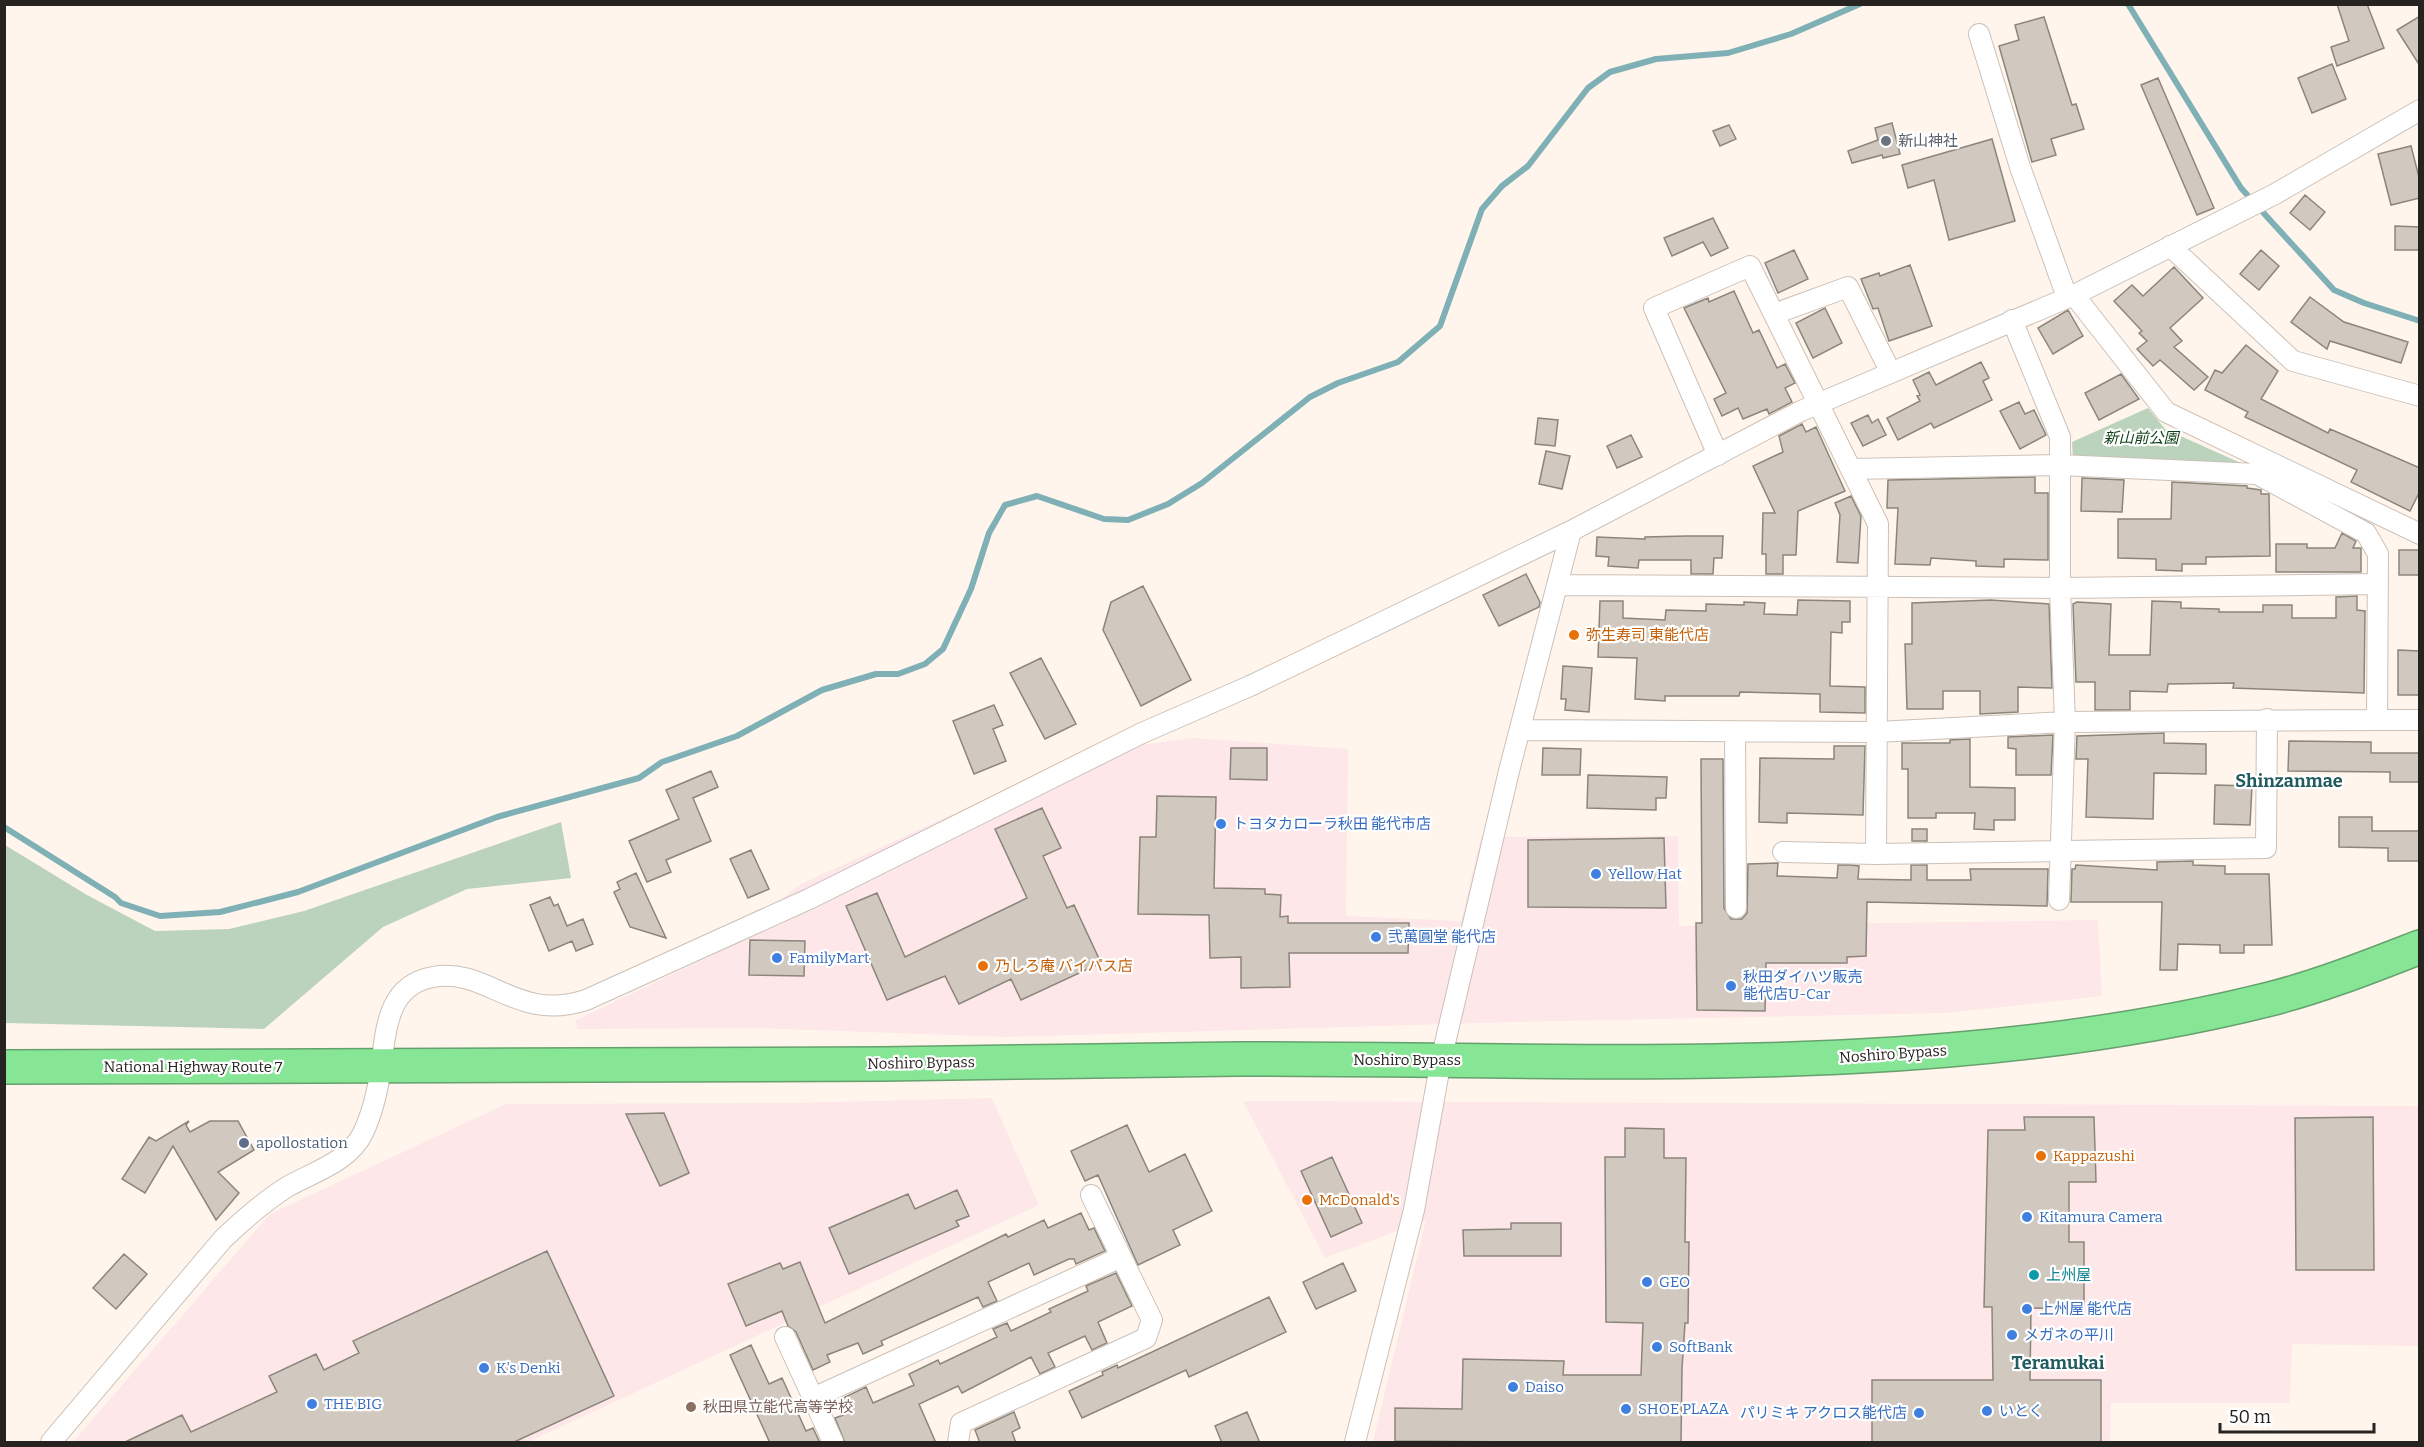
<svg xmlns="http://www.w3.org/2000/svg" width="2424" height="1447" font-family="Bitter,'Noto Sans JP',serif">
  <style>
    .commercial { fill: #fde7e8 }
    .green { fill: #bbd3bc }
    .lines { fill: none; stroke-linecap: round; stroke-linejoin: round }
    .stream { stroke: #7eb0b5; stroke-width: 6 }
    .building { fill: #d1c9c0; stroke: #8c857c; stroke-width: 1.5 }
    .street-casing { stroke: #cbc1b9; stroke-width: 22 }
    .highway-casing { stroke: #65a16d; stroke-width: 36 }
    .street { stroke: #fff; stroke-width: 20 }
    .highway { stroke: #87e596; stroke-width: 33 }
    .worship-dot { fill: #6b7280; stroke: #fff; stroke-width: 2 }
    .food-dot { fill: #e8710a; stroke: #fff; stroke-width: 2 }
    .shop-dot { fill: #3f7fe0; stroke: #fff; stroke-width: 2 }
    .service-dot { fill: #5c6f8a; stroke: #fff; stroke-width: 2 }
    .culture-dot { fill: #0f9aa8; stroke: #fff; stroke-width: 2 }
    .education-dot { fill: #8d6e63; stroke: #fff; stroke-width: 2 }
    .labels { text-anchor: middle; stroke-width: 4.5; stroke-linejoin: round; paint-order: stroke }
    .worship-label { font-size: 15px; fill: #5b616d; stroke: #fff; text-anchor: start }
    .park-label { font-size: 15px; font-style: italic; fill: #11411a; stroke: #fff }
    .food-label { font-size: 15px; fill: #c56008; stroke: #fff; text-anchor: start }
    .shop-label { font-size: 15px; fill: #366cbe; stroke: #fff; text-anchor: start }
    .street-label { font-size: 15px; fill: #272320; stroke: #fff }
    .service-label { font-size: 15px; fill: #4e5e75; stroke: #fff; text-anchor: start }
    .culture-label { font-size: 15px; fill: #0d838f; stroke: #fff; text-anchor: start }
    .education-label { font-size: 15px; fill: #785e54; stroke: #fff; text-anchor: start }
    .quarter-label { font-size: 18px; font-weight: bold; fill: #215b5f; stroke: #fff }
  </style>
  <rect width="100%" height="100%" fill="#fff5ec"/>
  <path class="commercial" d="M 1193,738 L 1348,749 L 1346,916 L 1461,921 L 1481,837 L 1678,836 L 1679,926 L 2098,920 L 2102,996 L 1946,1013 L 1516,1022 L 1005,1037 L 756,1028 L 577,1029 L 576,1020 L 709,957 L 799,885 L 1088,752 Z
    M 992,1098 L 1039,1205 L 528,1442 L 73,1442 L 270,1214 L 506,1104 L 793,1103 Z
    M 1243,1101 L 2419,1106 L 2419,1346 L 2292,1344 L 2290,1403 L 2111,1403 L 2110,1442 L 1373,1442 L 1426,1220 L 1325,1258 Z"/>
  <path class="green" d="M 2148,408 L 2165,429 L 2243,464 L 2073,460 L 2072,442 Z
    M 561,822 L 571,878 L 467,889 L 383,927 L 264,1029 L 5,1023 L 5,845 L 87,895 L 155,931 L 229,929 L 304,911 Z"/>
  <g class="lines">
    <path class="stream" d="M 2128,4 L 2241,188 L 2269,219 L 2334,290 L 2364,303 L 2420,321
      M 4,827 L 115,897 L 121,903 L 160,916 L 220,912 L 298,892 L 497,817 L 639,778 L 662,762 L 737,736 L 822,690 L 876,674 L 898,674 L 925,664 L 943,649 L 971,589 L 989,533 L 1005,505 L 1037,496 L 1104,519 L 1128,520 L 1168,504 L 1202,483 L 1310,397 L 1338,383 L 1398,362 L 1440,326 L 1482,209 L 1502,186 L 1528,166 L 1588,88 L 1610,72 L 1656,59 L 1728,53 L 1791,34 L 1860,4"/>
  </g>
  <path class="building" d="M 2337,4 L 2367,4 L 2384,48 L 2337,66 L 2331,47 L 2349,41 Z
    M 2420,16 L 2420,66 L 2397,30 Z
    M 2044,17 L 2072,105 L 2076,104 L 2084,129 L 2051,139 L 2056,155 L 2032,162 L 1999,46 L 2019,40 L 2015,25 Z
    M 2332,64 L 2346,99 L 2312,113 L 2298,78 Z
    M 2158,78 L 2214,208 L 2197,215 L 2141,85 Z
    M 1892,123 L 1900,154 L 1883,158 L 1882,155 L 1852,163 L 1848,151 L 1878,140 L 1875,128 Z
    M 1729,125 L 1736,139 L 1720,146 L 1713,131 Z
    M 1992,139 L 2015,221 L 1949,240 L 1934,180 L 1908,188 L 1902,165 Z
    M 2411,146 L 2420,181 L 2420,198 L 2391,205 L 2378,154 Z
    M 2305,195 L 2325,212 L 2310,230 L 2290,213 Z
    M 1713,218 L 1728,248 L 1711,256 L 1703,242 L 1672,256 L 1664,238 Z
    M 2395,226 L 2420,227 L 2420,250 L 2395,250 Z
    M 1794,250 L 1808,279 L 1778,293 L 1765,263 Z
    M 2261,250 L 2279,266 L 2259,290 L 2240,274 Z
    M 1910,265 L 1932,326 L 1889,341 L 1878,308 L 1873,309 L 1861,279 L 1879,273 L 1880,276 Z
    M 2174,267 L 2203,298 L 2170,328 L 2182,341 L 2174,347 L 2208,377 L 2194,390 L 2160,360 L 2153,366 L 2137,349 L 2147,341 L 2139,333 L 2142,331 L 2114,301 L 2132,285 L 2143,296 Z
    M 1734,291 L 1753,333 L 1759,330 L 1777,368 L 1785,364 L 1795,383 L 1785,388 L 1792,402 L 1769,414 L 1767,409 L 1743,419 L 1738,408 L 1722,416 L 1714,399 L 1726,393 L 1684,308 L 1708,298 L 1709,302 Z
    M 2310,297 L 2344,322 L 2408,342 L 2401,363 L 2330,341 L 2327,349 L 2291,322 Z
    M 1825,308 L 1842,343 L 1813,358 L 1796,323 Z
    M 2068,310 L 2083,336 L 2053,354 L 2038,328 Z
    M 2246,345 L 2278,371 L 2261,399 L 2328,433 L 2330,429 L 2420,468 L 2420,491 L 2410,511 L 2351,482 L 2357,470 L 2245,417 L 2248,412 L 2205,390 L 2215,370 L 2222,373 Z
    M 1981,362 L 1989,378 L 1983,381 L 1992,400 L 1934,428 L 1931,423 L 1898,440 L 1887,418 L 1920,401 L 1917,396 L 1920,395 L 1913,380 L 1929,372 L 1936,385 Z
    M 2121,374 L 2139,399 L 2099,420 L 2085,393 Z
    M 2019,402 L 2025,414 L 2034,410 L 2046,435 L 2020,449 L 2000,411 Z
    M 1868,415 L 1872,423 L 1878,419 L 1886,435 L 1863,446 L 1851,423 Z
    M 1538,418 L 1558,420 L 1555,446 L 1535,444 Z
    M 1802,424 L 1806,432 L 1816,427 L 1845,491 L 1798,511 L 1796,555 L 1783,555 L 1783,574 L 1766,574 L 1766,554 L 1762,554 L 1763,513 L 1775,513 L 1753,466 L 1783,452 L 1779,436 Z
    M 1631,435 L 1642,457 L 1617,468 L 1607,446 Z
    M 1546,451 L 1570,456 L 1562,489 L 1539,484 Z
    M 2035,477 L 2035,493 L 2048,493 L 2048,560 L 2004,559 L 2004,567 L 1976,566 L 1976,561 L 1931,558 L 1930,565 L 1895,564 L 1898,508 L 1887,508 L 1888,480 Z
    M 2082,478 L 2124,480 L 2122,512 L 2081,511 Z
    M 2172,482 L 2247,486 L 2247,488 L 2261,490 L 2261,494 L 2269,494 L 2270,556 L 2206,557 L 2206,564 L 2182,564 L 2182,571 L 2156,570 L 2156,559 L 2118,558 L 2118,519 L 2171,519 Z
    M 1851,496 L 1861,516 L 1858,563 L 1837,562 L 1840,515 L 1835,503 Z
    M 2342,533 L 2356,541 L 2353,548 L 2361,548 L 2361,572 L 2276,572 L 2276,544 L 2307,544 L 2307,548 L 2335,548 Z
    M 1687,536 L 1723,536 L 1722,558 L 1714,558 L 1713,574 L 1691,574 L 1691,560 L 1639,560 L 1638,568 L 1608,566 L 1609,557 L 1596,556 L 1597,537 L 1645,539 L 1645,537 Z
    M 2399,550 L 2420,550 L 2420,575 L 2399,575 Z
    M 1526,574 L 1540,602 L 1539,607 L 1499,626 L 1483,595 Z
    M 1143,586 L 1191,680 L 1141,706 L 1103,630 L 1111,602 Z
    M 2357,596 L 2357,610 L 2365,611 L 2364,693 L 2233,688 L 2234,683 L 2168,684 L 2167,692 L 2130,691 L 2130,710 L 2095,710 L 2095,682 L 2076,682 L 2073,604 L 2077,602 L 2111,604 L 2109,655 L 2150,655 L 2152,601 L 2181,602 L 2181,608 L 2219,609 L 2219,612 L 2263,612 L 2263,605 L 2292,605 L 2292,618 L 2336,618 L 2336,597 Z
    M 1798,600 L 1850,601 L 1850,622 L 1842,622 L 1842,633 L 1831,632 L 1830,686 L 1865,687 L 1865,713 L 1820,712 L 1820,694 L 1740,692 L 1739,696 L 1665,696 L 1665,701 L 1635,699 L 1637,658 L 1598,657 L 1600,601 L 1623,601 L 1623,618 L 1665,620 L 1666,610 L 1706,611 L 1706,604 L 1744,605 L 1744,602 L 1765,603 L 1764,614 L 1797,615 Z
    M 1991,600 L 2049,604 L 2052,688 L 2018,687 L 2018,712 L 1980,714 L 1980,691 L 1943,691 L 1943,709 L 1907,709 L 1905,644 L 1912,644 L 1912,603 Z
    M 2398,650 L 2420,651 L 2420,695 L 2398,695 Z
    M 1041,658 L 1076,724 L 1045,739 L 1010,673 Z
    M 1563,666 L 1592,668 L 1589,712 L 1565,710 L 1566,699 L 1561,699 Z
    M 994,705 L 1003,725 L 993,729 L 1006,761 L 974,774 L 953,721 Z
    M 2164,733 L 2164,743 L 2206,744 L 2206,774 L 2154,773 L 2153,819 L 2086,817 L 2088,759 L 2076,759 L 2077,736 Z
    M 2053,735 L 2051,775 L 2016,775 L 2016,749 L 2008,748 L 2008,737 Z
    M 1970,739 L 1970,787 L 2015,788 L 2015,820 L 1994,820 L 1994,830 L 1974,829 L 1975,813 L 1936,813 L 1936,818 L 1908,818 L 1908,769 L 1902,769 L 1902,743 L 1950,743 L 1950,740 Z
    M 2289,741 L 2371,742 L 2371,753 L 2420,753 L 2420,782 L 2390,782 L 2390,772 L 2288,771 Z
    M 1834,746 L 1865,746 L 1863,815 L 1787,813 L 1787,823 L 1759,822 L 1760,758 L 1834,759 Z
    M 1231,748 L 1267,748 L 1267,780 L 1230,779 Z
    M 1543,748 L 1581,749 L 1580,775 L 1542,775 Z
    M 1701,759 L 1723,759 L 1724,908 L 1731,919 L 1742,919 L 1747,913 L 1748,864 L 1778,863 L 1777,876 L 1837,878 L 1838,865 L 1850,865 L 1859,866 L 1858,879 L 1911,880 L 1911,865 L 1927,865 L 1927,880 L 1971,880 L 1970,869 L 2048,869 L 2047,906 L 1867,902 L 1866,956 L 1847,957 L 1847,963 L 1766,963 L 1765,1011 L 1697,1010 L 1696,923 L 1702,923 Z
    M 711,771 L 718,787 L 693,798 L 711,841 L 666,860 L 671,872 L 647,882 L 629,841 L 679,819 L 666,790 Z
    M 1588,775 L 1667,777 L 1666,798 L 1656,798 L 1656,810 L 1587,808 Z
    M 2215,785 L 2252,786 L 2250,825 L 2214,824 Z
    M 1157,796 L 1216,797 L 1214,888 L 1265,889 L 1265,894 L 1281,895 L 1280,917 L 1288,916 L 1288,923 L 1409,923 L 1408,953 L 1289,953 L 1290,987 L 1241,988 L 1241,957 L 1210,958 L 1209,915 L 1138,914 L 1140,837 L 1156,837 Z
    M 1042,808 L 1061,848 L 1043,856 L 1067,908 L 1074,905 L 1101,963 L 1021,1000 L 1011,979 L 959,1004 L 945,976 L 887,1000 L 846,906 L 877,893 L 905,957 L 1027,898 L 995,829 Z
    M 2339,817 L 2372,817 L 2372,831 L 2420,831 L 2420,861 L 2388,861 L 2388,848 L 2339,847 Z
    M 1912,829 L 1927,829 L 1927,841 L 1912,841 Z
    M 1664,838 L 1666,908 L 1528,907 L 1528,840 Z
    M 751,850 L 769,889 L 748,898 L 730,859 Z
    M 2193,861 L 2193,865 L 2225,866 L 2225,874 L 2269,874 L 2272,945 L 2244,945 L 2244,953 L 2220,953 L 2220,945 L 2178,944 L 2177,970 L 2160,970 L 2162,902 L 2071,902 L 2072,869 L 2075,869 L 2076,865 L 2157,870 L 2157,862 Z
    M 636,873 L 666,938 L 630,927 L 614,892 L 620,889 L 617,882 Z
    M 550,897 L 554,906 L 558,904 L 567,926 L 583,919 L 593,944 L 576,951 L 572,941 L 549,951 L 530,905 Z
    M 750,940 L 805,941 L 804,976 L 749,975 Z
    M 664,1113 L 689,1173 L 660,1186 L 626,1114 Z
    M 2024,1117 L 2094,1117 L 2096,1182 L 2069,1182 L 2069,1242 L 2084,1242 L 2084,1309 L 2031,1308 L 2030,1380 L 2101,1380 L 2101,1443 L 1872,1443 L 1872,1380 L 1993,1380 L 1992,1307 L 1984,1307 L 1988,1130 L 2025,1130 Z
    M 2373,1117 L 2374,1270 L 2296,1270 L 2295,1118 Z
    M 189,1121 L 186,1125 L 190,1132 L 210,1121 L 238,1121 L 254,1150 L 218,1172 L 239,1193 L 216,1220 L 173,1146 L 145,1193 L 122,1179 L 149,1137 L 156,1141 Z
    M 1127,1125 L 1149,1172 L 1185,1154 L 1212,1211 L 1173,1230 L 1180,1245 L 1138,1265 L 1098,1175 L 1085,1181 L 1071,1151 Z
    M 1625,1128 L 1664,1129 L 1664,1158 L 1686,1158 L 1685,1242 L 1689,1242 L 1688,1323 L 1685,1323 L 1682,1368 L 1681,1443 L 1395,1441 L 1395,1408 L 1462,1409 L 1463,1359 L 1564,1361 L 1563,1375 L 1641,1375 L 1643,1323 L 1606,1322 L 1605,1157 L 1625,1157 Z
    M 1332,1157 L 1362,1223 L 1331,1237 L 1301,1171 Z
    M 957,1190 L 969,1216 L 956,1221 L 959,1226 L 849,1274 L 829,1228 L 908,1194 L 915,1209 Z
    M 1081,1213 L 1089,1230 L 1094,1228 L 1105,1251 L 1076,1264 L 1074,1259 L 1069,1259 L 1034,1275 L 1029,1263 L 988,1282 L 997,1301 L 983,1307 L 978,1297 L 881,1341 L 883,1345 L 863,1354 L 858,1343 L 827,1355 L 830,1362 L 813,1370 L 796,1332 L 788,1326 L 782,1311 L 746,1326 L 728,1284 L 780,1263 L 783,1269 L 800,1262 L 825,1323 L 1006,1234 L 1008,1237 L 1044,1220 L 1048,1228 Z
    M 1511,1223 L 1561,1223 L 1561,1256 L 1464,1256 L 1463,1230 L 1511,1229 Z
    M 547,1251 L 614,1396 L 512,1443 L 123,1443 L 182,1415 L 191,1432 L 277,1392 L 269,1376 L 316,1354 L 324,1370 L 359,1353 L 353,1341 Z
    M 124,1254 L 147,1274 L 116,1309 L 93,1288 Z
    M 1343,1263 L 1356,1291 L 1316,1309 L 1303,1282 Z
    M 1116,1273 L 1132,1306 L 1098,1322 L 1107,1343 L 1092,1350 L 1085,1336 L 1048,1353 L 1055,1367 L 1040,1374 L 1031,1357 L 962,1393 L 958,1386 L 919,1404 L 936,1443 L 845,1443 L 835,1418 L 849,1413 L 843,1398 L 866,1387 L 873,1403 L 914,1385 L 909,1374 L 938,1360 L 940,1364 L 997,1337 L 993,1329 L 1007,1323 L 1011,1331 L 1051,1312 L 1049,1309 L 1088,1291 L 1086,1286 Z
    M 1269,1297 L 1286,1332 L 1189,1377 L 1186,1370 L 1082,1418 L 1069,1391 L 1103,1375 L 1102,1372 L 1117,1365 L 1118,1368 Z
    M 751,1345 L 769,1384 L 782,1378 L 806,1431 L 813,1428 L 820,1443 L 770,1443 L 730,1355 Z
    M 1014,1412 L 1020,1428 L 1012,1432 L 1016,1443 L 980,1443 L 975,1430 Z
    M 1247,1412 L 1260,1443 L 1222,1443 L 1215,1426 Z"/>
  <g class="lines">
    <g class="street-casing">
      <path id="street" d="M 1979,34 L 2020,167 L 2067,297
        M 2170,246 L 2293,361 L 2420,396
        M 2074,295 L 2166,412 L 2420,534
        M 1774,314 L 1848,287 L 1891,373
        M 2012,320 L 2060,437 L 2060,588 L 2065,722 L 2059,900
        M 1718,455 L 1654,308 L 1750,266 L 1878,524 L 1876,854
        M 1851,469 L 2060,465 L 2257,474 L 2366,533 L 2378,554 L 2377,720 L 2420,720
        M 1557,585 L 2060,588 L 2378,584
        M 1521,730 L 1877,732 L 2065,722 L 2377,720
        M 1735,731 L 1736,908
        M 1783,852 L 1876,854 L 2266,848 L 2267,719
        M 785,1337 L 813,1398
        M 51,1442 L 223,1239 C 243,1220 263,1202 287,1187 C 313,1172 349,1162 363,1133 C 373,1112 378,1089 381,1067 C 386,1030 387,985 433,977 C 488,967 516,1023 586,1000 L 809,899 L 1142,733 L 1250,686 L 1571,531 L 1801,411 L 2074,295 L 2275,194 L 2420,110
        M 833,1442 L 813,1398 L 1121,1257
        M 958,1442 L 961,1423 L 1146,1338 L 1152,1320 L 1091,1195
        M 1355,1442 L 1414,1210 L 1441,1060 L 1509,771 L 1571,531"/>
    </g>
    <g class="highway-casing">
      <path id="highway" d="M 4,1067 C 297,1067 590,1067 883,1064 C 1001,1063 1119,1060 1237,1059 C 1579,1058 1935,1083 2270,999 C 2321,986 2371,966 2420,947"/>
    </g>
    <use href="#street" class="street"/>
    <use href="#highway" class="highway"/>
  </g>
  <circle class="worship-dot" cx="1886" cy="141" r="6"/>
  <g class="food-dot">
    <circle cx="1574" cy="635" r="6"/>
    <circle cx="983" cy="966" r="6"/>
    <circle cx="2041" cy="1156" r="6"/>
    <circle cx="1307" cy="1200" r="6"/>
  </g>
  <g class="shop-dot">
    <circle cx="1221" cy="824" r="6"/>
    <circle cx="1596" cy="874" r="6"/>
    <circle cx="1376" cy="937" r="6"/>
    <circle cx="777" cy="958" r="6"/>
    <circle cx="1731" cy="986" r="6"/>
    <circle cx="2027" cy="1217" r="6"/>
    <circle cx="1647" cy="1282" r="6"/>
    <circle cx="2027" cy="1309" r="6"/>
    <circle cx="2012" cy="1335" r="6"/>
    <circle cx="1657" cy="1347" r="6"/>
    <circle cx="484" cy="1368" r="6"/>
    <circle cx="1513" cy="1387" r="6"/>
    <circle cx="312" cy="1404" r="6"/>
    <circle cx="1626" cy="1409" r="6"/>
    <circle cx="1987" cy="1411" r="6"/>
    <circle cx="1919" cy="1413" r="6"/>
  </g>
  <circle class="service-dot" cx="244" cy="1143" r="6"/>
  <circle class="culture-dot" cx="2034" cy="1275" r="6"/>
  <circle class="education-dot" cx="691" cy="1407" r="6"/>
  <g class="labels">
    <g class="worship-label">
      <text x="1898" y="146">新山神社</text>
    </g>
    <g class="park-label">
      <text x="2141" y="443">新山前公園</text>
    </g>
    <g class="food-label">
      <text x="1586" y="640">弥生寿司 東能代店</text>
      <text x="995" y="971">乃しろ庵 バイパス店</text>
      <text x="2053" y="1161">Kappazushi</text>
      <text x="1319" y="1205">McDonald's</text>
    </g>
    <g class="shop-label">
      <text x="1233" y="829">トヨタカローラ秋田 能代市店</text>
      <text x="1608" y="879">Yellow Hat</text>
      <text x="1388" y="942">弐萬圓堂 能代店</text>
      <text x="789" y="963">FamilyMart</text>
      <text x="1743" y="982">秋田ダイハツ販売<tspan x="1743" dy="17">能代店U-Car</tspan></text>
      <text x="2039" y="1222">Kitamura Camera</text>
      <text x="1659" y="1287">GEO</text>
      <text x="2039" y="1314">上州屋 能代店</text>
      <text x="2024" y="1340">メガネの平川</text>
      <text x="1669" y="1352">SoftBank</text>
      <text x="496" y="1373">K's Denki</text>
      <text x="1525" y="1392">Daiso</text>
      <text x="324" y="1409">THE BIG</text>
      <text x="1638" y="1414">SHOE PLAZA</text>
      <text x="1999" y="1416">いとく</text>
      <text x="1907" y="1418" text-anchor="end">パリミキ アクロス能代店</text>
    </g>
    <g class="street-label">
      <text transform="translate(1893 1054) rotate(-4)" y="5">Noshiro Bypass</text>
      <text x="1407" y="1065">Noshiro Bypass</text>
      <text transform="translate(921 1063) rotate(-1)" y="5">Noshiro Bypass</text>
      <text x="193" y="1072">National Highway Route 7</text>
    </g>
    <g class="service-label">
      <text x="256" y="1148">apollostation</text>
    </g>
    <g class="culture-label">
      <text x="2046" y="1280">上州屋</text>
    </g>
    <g class="education-label">
      <text x="703" y="1412">秋田県立能代高等学校</text>
    </g>
    <g class="quarter-label">
      <text x="2289" y="787">Shinzanmae</text>
      <text x="2058" y="1369">Teramukai</text>
    </g>
  </g>
  <rect width="2424" height="1447" fill="none" stroke="#272320" stroke-width="12"/>
  <path d="M2220 1423v9h154v-9" fill="none" stroke="#272320" stroke-width="3"/>
  <text x="2229" y="1423" font-size="18" fill="#272320" stroke="#ffffff" stroke-width="4.5" paint-order="stroke">50 m</text>
</svg>
